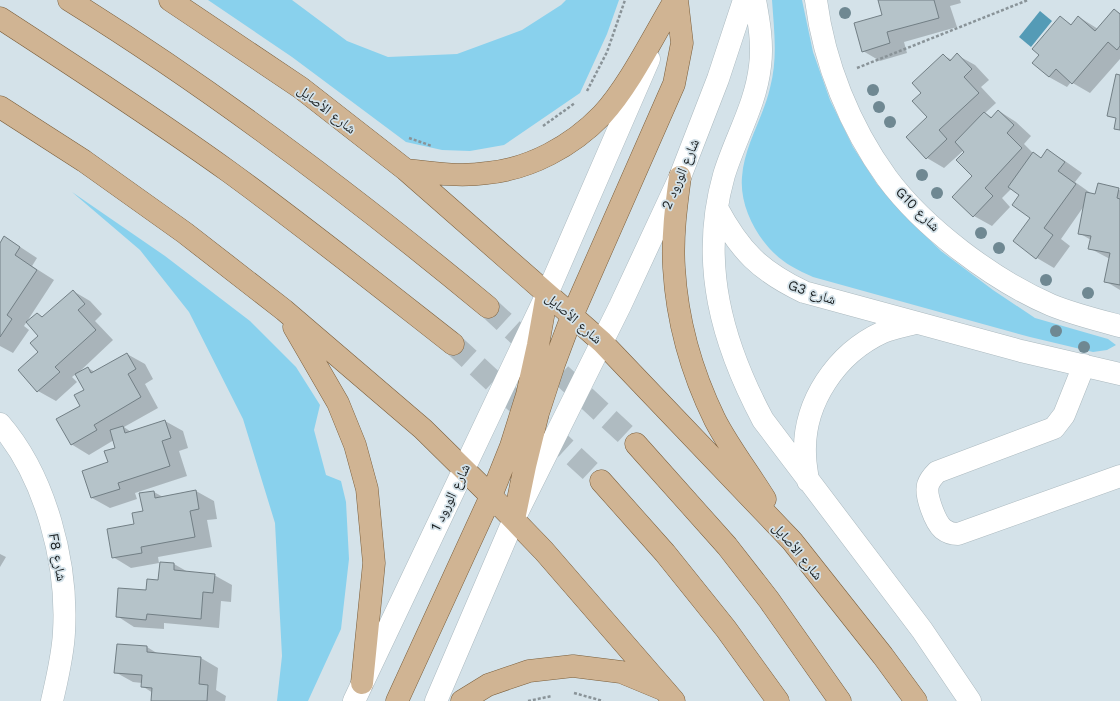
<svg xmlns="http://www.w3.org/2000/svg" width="1120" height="701" font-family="'Work Sans','Noto Naskh Arabic',sans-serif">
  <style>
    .green { fill: #89d1ed }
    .water { fill: #549bb6 }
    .shadow { fill: #0003 }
    .building { fill: #b5c3c9; stroke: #727f85 }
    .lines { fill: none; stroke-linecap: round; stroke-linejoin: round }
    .major-tunnel { stroke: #afbbc1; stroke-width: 22; stroke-dasharray: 22 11; stroke-linecap: butt }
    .minor-casing { stroke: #abb9bf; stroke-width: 23 }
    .major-casing { stroke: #7b5f3c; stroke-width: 23 }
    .path { stroke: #899398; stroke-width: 2.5; stroke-dasharray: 3 2; stroke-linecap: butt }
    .minor { stroke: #fff; stroke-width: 22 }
    .major { stroke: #d0b493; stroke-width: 22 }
    .tree { fill: #6f8892 }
    .labels { text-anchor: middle; stroke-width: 3.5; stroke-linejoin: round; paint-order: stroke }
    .street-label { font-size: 14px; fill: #191e20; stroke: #d4e2e9 }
  </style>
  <rect width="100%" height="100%" fill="#d4e2e9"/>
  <path class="green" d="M 208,0 L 292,0 L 347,41 L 388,57 L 457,54 L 522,30 L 561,5 L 566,0 L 619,0 L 607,34 L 580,93 L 504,145 L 470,151 L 442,150 L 406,142 L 292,57 Z
    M 772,0 L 802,0 L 813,52 L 830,100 L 853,147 L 877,184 L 903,214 L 941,251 L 993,290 L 1035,318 L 1108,339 L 1116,345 L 1107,350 L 1093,352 L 1030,337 L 813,277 C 806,274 798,270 791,266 C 763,250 739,211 742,177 C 744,146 763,118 770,88 C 778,58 774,30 772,0 Z
    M 72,192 L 165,256 L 250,321 L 296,367 L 320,405 L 314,430 L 326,475 L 341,481 L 346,502 L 349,559 L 341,629 L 308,701 L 277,701 L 282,656 L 275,523 L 243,419 L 189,312 L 140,250 Z"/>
  <path class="water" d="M 1040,11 L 1052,21 L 1031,47 L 1019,37 Z"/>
  <path class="shadow" d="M 879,0 L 960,0 L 961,3 L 950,6 L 957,27 L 904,42 L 907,53 L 880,61 L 863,51 L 883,16 Z
    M 1114,10 L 1120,13 L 1120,59 L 1090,93 L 1071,82 L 1067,87 L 1049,77 L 1034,63 L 1041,55 L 1061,18 L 1072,25 L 1079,17 L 1098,29 Z
    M 943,55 L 952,60 L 957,55 L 975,65 L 989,80 L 981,87 L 996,103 L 985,113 L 993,118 L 999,111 L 1016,122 L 1031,136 L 1024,144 L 1035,155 L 1042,159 L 1048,151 L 1065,161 L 1082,173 L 1075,182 L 1092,194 L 1096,195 L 1120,190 L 1120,290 L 1105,281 L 1110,259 L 1089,248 L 1091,240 L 1079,233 L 1084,206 L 1061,239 L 1070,246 L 1054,268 L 1037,258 L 1031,218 L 1021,195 L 1012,188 L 1002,198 L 1010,207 L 992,226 L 974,216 L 954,197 L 973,176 L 966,152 L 964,150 L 944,168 L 927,158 L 929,117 L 922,93 Z
    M 5,237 L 37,258 L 32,266 L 54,280 L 24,326 L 29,330 L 13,353 L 0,346 L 0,244 Z
    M 73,291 L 90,301 L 102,314 L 95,321 L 113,340 L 77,374 L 88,368 L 95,372 L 127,354 L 145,364 L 153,379 L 145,384 L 158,408 L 124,427 L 131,432 L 165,421 L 183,431 L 188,448 L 179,451 L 187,476 L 135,493 L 137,499 L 110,508 L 92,498 L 83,471 L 109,463 L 116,448 L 114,440 L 89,455 L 71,444 L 85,390 L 76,374 L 72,377 L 77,382 L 56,401 L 38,391 L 19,370 L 39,352 L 40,336 L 37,314 L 43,317 Z
    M 196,491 L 214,501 L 217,519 L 207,520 L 212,547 L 158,557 L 159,563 L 131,568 L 113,557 L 144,512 L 154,492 L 163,497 Z
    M 0,554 L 6,557 L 0,567 Z
    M 174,564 L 188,572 L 214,575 L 232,585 L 231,602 L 221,601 L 219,628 L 164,623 L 164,629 L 134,627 L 117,616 L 159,581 Z
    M 147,647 L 160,655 L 201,658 L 218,668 L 216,690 L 226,696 L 225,701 L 152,701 L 153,693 L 142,686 L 142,683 L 133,682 L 115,672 Z"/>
  <path class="building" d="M 878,0 L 934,0 L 939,18 L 887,32 L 890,43 L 862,52 L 854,23 L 882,15 Z
    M 1114,9 L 1120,14 L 1120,46 L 1117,50 L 1108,42 L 1072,84 L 1056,69 L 1049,77 L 1032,63 L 1039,55 L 1032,49 L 1060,16 L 1071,25 L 1078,16 L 1095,31 Z
    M 957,53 L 972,69 L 964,77 L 979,93 L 939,130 L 947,139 L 926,159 L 906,137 L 927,117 L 912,101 L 921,93 L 912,83 L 943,54 L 950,61 Z
    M 1116,74 L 1120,75 L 1120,130 L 1114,129 L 1116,118 L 1107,116 Z
    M 998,110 L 1014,125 L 1007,133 L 1022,148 L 985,188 L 993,196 L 973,217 L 952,197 L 972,176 L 956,160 L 964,152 L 955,142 L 984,112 L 991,118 Z
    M 1047,149 L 1065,162 L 1058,171 L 1076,184 L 1044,228 L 1053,235 L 1036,259 L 1013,241 L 1030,218 L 1012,205 L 1019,195 L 1008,187 L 1033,152 L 1041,158 Z
    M 1098,183 L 1119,188 L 1117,198 L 1120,199 L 1120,285 L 1104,282 L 1110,253 L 1088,249 L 1091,236 L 1078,234 L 1086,192 L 1095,194 Z
    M 4,236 L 20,247 L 15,255 L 37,270 L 7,315 L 12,319 L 0,337 L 0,243 Z
    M 73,290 L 85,304 L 78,310 L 96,330 L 55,367 L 60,372 L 37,392 L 18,370 L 38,352 L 30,343 L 38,336 L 26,322 L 37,313 L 42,317 Z
    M 127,353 L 136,369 L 128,374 L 141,397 L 94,425 L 97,430 L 71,445 L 56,419 L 80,406 L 74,395 L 84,390 L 75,374 L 88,367 L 91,373 Z
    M 165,420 L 171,438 L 162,441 L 170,466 L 118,483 L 120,489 L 91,498 L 82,471 L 108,462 L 104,451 L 115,448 L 110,430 L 123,426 L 125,433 Z
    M 196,490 L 199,509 L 190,511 L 195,537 L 141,547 L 142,553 L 112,558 L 107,529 L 134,524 L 132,513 L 143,511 L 139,493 L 154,491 L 155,498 Z
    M 160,562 L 174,563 L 174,570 L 215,574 L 213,593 L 203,592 L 201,619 L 147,614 L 146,620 L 116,617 L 118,588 L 146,590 L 147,579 L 158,580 Z
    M 117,644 L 147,646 L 147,652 L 201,657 L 199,684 L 208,685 L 207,701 L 151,701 L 152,688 L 141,687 L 142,675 L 114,673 Z"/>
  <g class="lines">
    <path class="major-tunnel" d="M 488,307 L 636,444
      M 453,344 L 601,481"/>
    <g class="minor-casing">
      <path id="minor" d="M 755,0 C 759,22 763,44 760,66 C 756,104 735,139 724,175 C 699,263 722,343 763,420 L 922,630 L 970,701
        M 816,0 C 824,63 850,127 887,178 C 924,228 993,280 1051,305 C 1073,314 1097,320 1120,326
        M 717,208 C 740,251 760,271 804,292 L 1021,351 L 1120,374
        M 1084,365 L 1064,415 L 1054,428 L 937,472 C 933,476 930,479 928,485 C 925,495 935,522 943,529 C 948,533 952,534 958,534 L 1120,476
        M 0,424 C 46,477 68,564 64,632 C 63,655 57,679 52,701
        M 808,481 C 807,472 805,463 805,454 C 803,402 837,353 883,332 C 893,328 905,326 915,323
        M 354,701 L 547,294 L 649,59
        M 436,701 L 514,519 L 620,306 L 680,177 L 718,79 L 744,0"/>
    </g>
    <g class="major-casing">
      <path id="major" d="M 69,0 C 217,92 354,196 488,307
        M 170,0 L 301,88 L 406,170 L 602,342 L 792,541 L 883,656 L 916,701
        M 0,18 C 77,68 154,118 228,171 C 305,227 379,286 453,344
        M 0,107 L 84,161 L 185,233 L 284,310 L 423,429 L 491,496 L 544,551 L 674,701
        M 406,170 C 433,173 460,177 487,173 C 530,169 572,146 602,115 C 629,86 654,35 675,0
        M 680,177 C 676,207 672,237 674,268 C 677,320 692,373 715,420 C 729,447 749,473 765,499
        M 294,327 L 338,403 L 355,445 L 367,489 L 374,563 L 362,683
        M 636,444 L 727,546 L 769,600 L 840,701
        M 601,481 L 665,553 L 726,629 L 778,701
        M 514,519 L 525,466 L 538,413 L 554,364 L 572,316 L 674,84 L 682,43 L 677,0
        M 397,701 L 491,496 L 511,446 L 527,395 L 538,345 L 547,294
        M 462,701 L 488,685 L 529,671 L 573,666 L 621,672 L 662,689"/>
    </g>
    <path class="path" d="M 857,68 L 1028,0
      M 587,91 L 607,52 L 625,0
      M 543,126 L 575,103
      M 409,138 L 432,146
      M 574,693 L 603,701
      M 528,701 L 552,696"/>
    <use href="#minor" class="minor"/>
    <use href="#major" class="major"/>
  </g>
  <g class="tree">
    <circle cx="845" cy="13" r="6"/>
    <circle cx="873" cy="90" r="6"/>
    <circle cx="879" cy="107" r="6"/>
    <circle cx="890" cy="122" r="6"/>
    <circle cx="922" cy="175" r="6"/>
    <circle cx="937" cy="193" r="6"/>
    <circle cx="981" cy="233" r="6"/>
    <circle cx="999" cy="248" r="6"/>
    <circle cx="1046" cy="280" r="6"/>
    <circle cx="1088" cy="293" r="6"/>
    <circle cx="1056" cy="331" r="6"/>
    <circle cx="1084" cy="347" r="6"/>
  </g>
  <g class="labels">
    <g class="street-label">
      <text transform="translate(327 109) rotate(38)" y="5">شارع الأصايل</text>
      <text transform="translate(680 174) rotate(-67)" y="5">شارع الورود 2</text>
      <text transform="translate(918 209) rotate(45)" y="5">G10 شارع</text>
      <text transform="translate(812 292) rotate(19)" y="5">G3 شارع</text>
      <text transform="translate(574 318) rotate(41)" y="5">شارع الأصايل</text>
      <text transform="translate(450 497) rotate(-64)" y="5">شارع الورود 1</text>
      <text transform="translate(798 551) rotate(50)" y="5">شارع الأصايل</text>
      <text transform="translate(58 557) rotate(80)" y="5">F8 شارع</text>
    </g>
  </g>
</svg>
